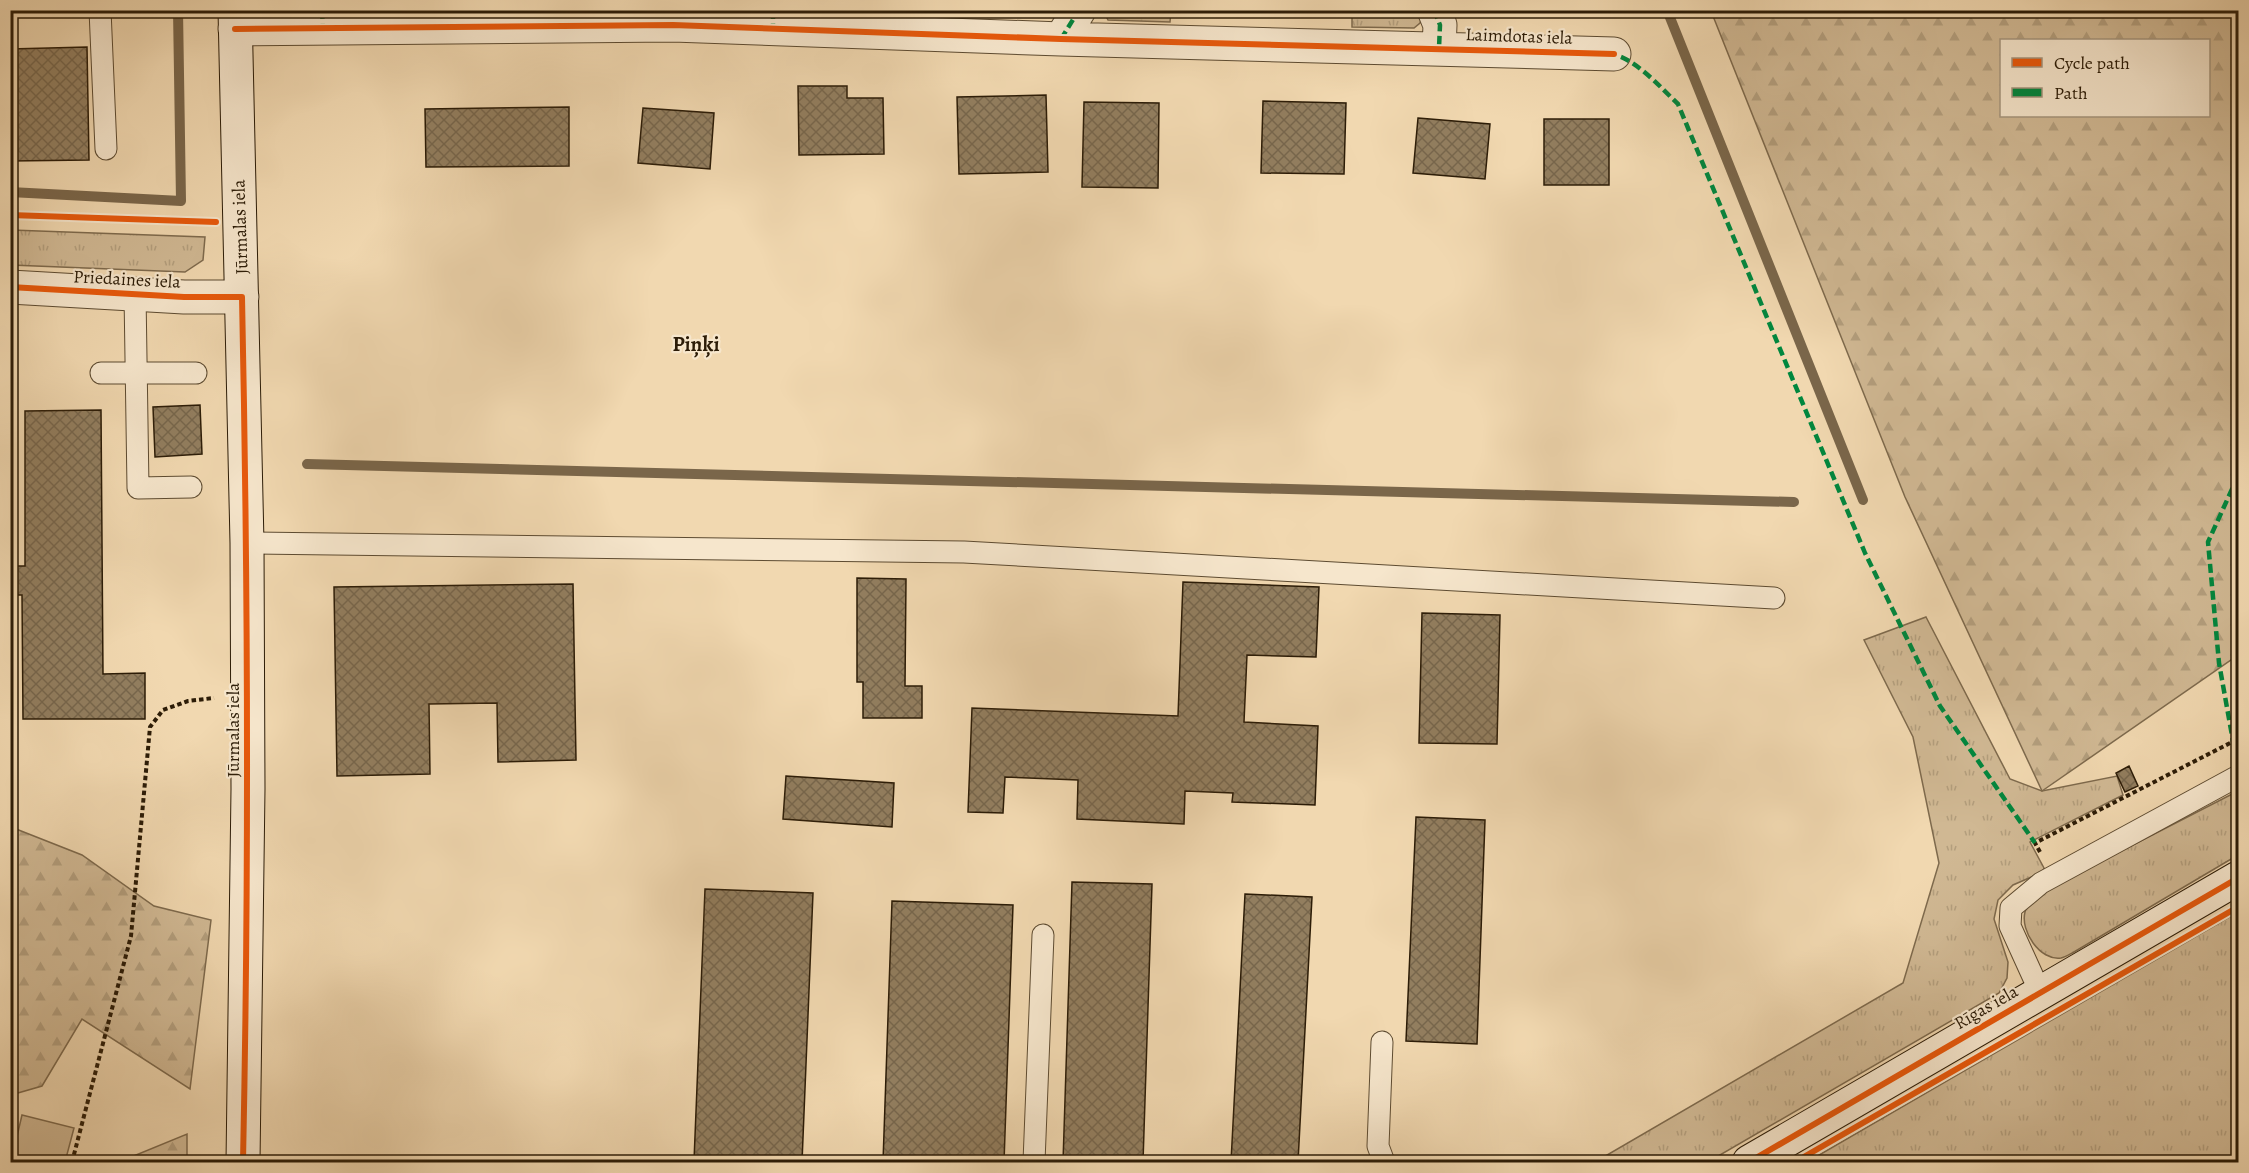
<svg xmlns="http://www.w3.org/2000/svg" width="2249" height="1173" font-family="Alegreya,serif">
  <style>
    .grass { fill: url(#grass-tufts); stroke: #7e6a4d; stroke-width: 1.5 }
    .forest { fill: url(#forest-firs); stroke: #7e6a4d; stroke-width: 1.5; fill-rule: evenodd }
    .park { fill: #d0b893; stroke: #7e6a4d; stroke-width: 1.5 }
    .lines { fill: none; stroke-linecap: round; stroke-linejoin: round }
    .stream { stroke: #7a664a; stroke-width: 10 }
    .building { fill: url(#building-cross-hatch); stroke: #2c1c07; stroke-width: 1.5 }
    .service-casing { stroke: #5d4b31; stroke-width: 23 }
    .minor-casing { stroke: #5d4b31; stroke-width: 35 }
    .tertiary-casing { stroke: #5d4b31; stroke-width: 35 }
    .secondary-casing { stroke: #2c1c07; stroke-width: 35 }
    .path { stroke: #2c1c07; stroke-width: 4; stroke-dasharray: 4.5 3; stroke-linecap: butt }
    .service { stroke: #f6e6cc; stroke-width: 21 }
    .minor { stroke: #f6e6cc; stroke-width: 33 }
    .tertiary { stroke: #f6e6cc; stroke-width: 33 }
    .secondary { stroke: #f6e6cc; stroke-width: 33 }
    .quiet { stroke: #00873e; stroke-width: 4.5; stroke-dasharray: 9 4.5; stroke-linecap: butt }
    .cycleway-casing { stroke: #f6e6cc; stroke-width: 10 }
    .cycleway { stroke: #e8590c; stroke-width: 6 }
    .labels { text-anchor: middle; stroke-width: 4.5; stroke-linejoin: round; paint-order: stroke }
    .street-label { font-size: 18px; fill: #2c1c07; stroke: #f6e6cc }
    .quarter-label { font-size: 21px; font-weight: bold; fill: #2c1c07; stroke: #f6e6cc }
  </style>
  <defs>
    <pattern id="grass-tufts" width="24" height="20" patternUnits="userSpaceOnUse" patternTransform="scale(1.5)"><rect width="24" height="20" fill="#d0b893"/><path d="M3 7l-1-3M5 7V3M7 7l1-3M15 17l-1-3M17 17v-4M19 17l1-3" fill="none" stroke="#b39e7d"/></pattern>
    <pattern id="forest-firs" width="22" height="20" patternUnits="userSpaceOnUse" patternTransform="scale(1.5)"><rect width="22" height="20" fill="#d0b893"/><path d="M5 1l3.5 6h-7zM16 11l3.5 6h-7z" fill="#b39e7d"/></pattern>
    <pattern id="building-cross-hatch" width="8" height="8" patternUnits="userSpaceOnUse" patternTransform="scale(1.5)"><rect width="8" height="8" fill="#927e5f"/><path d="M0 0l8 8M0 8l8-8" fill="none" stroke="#77664c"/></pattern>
  </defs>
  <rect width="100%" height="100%" fill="#f1d8b0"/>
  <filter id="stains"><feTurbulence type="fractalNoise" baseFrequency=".00333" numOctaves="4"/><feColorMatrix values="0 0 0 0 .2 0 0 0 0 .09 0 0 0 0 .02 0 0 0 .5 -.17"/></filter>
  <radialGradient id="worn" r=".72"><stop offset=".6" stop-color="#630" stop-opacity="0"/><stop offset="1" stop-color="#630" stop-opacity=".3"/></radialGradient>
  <path class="grass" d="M 1103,10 L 1171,11 L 1170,22 L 1108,20 Z
    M 1352,11 L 1405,11 L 1422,17 L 1420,23 L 1414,28 L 1352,27 Z
    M 11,230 L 205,237 L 203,260 L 185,272 L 11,265 Z
    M 1926,617 L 2010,779 L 2042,791 L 2117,776 L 2123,795 L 2030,842 L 2044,868 L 2043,872 L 2013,885 L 1998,900 L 1994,919 L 2008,962 L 2007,978 L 1999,993 L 1708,1162 L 1595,1162 L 1903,983 L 1939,863 L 1913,737 L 1864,640 Z
    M 2238,791 L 2238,855 L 2074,952 C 2070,954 2065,957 2061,958 C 2040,961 2020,931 2025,912 C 2027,901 2039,895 2047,889 Z
    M 2238,912 L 2238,1162 L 1807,1162 Z"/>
  <path class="forest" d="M 1711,11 L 2238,11 L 2238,655 L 2042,791 L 1905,497 ZM 2002,40 L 2208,40 L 2208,116 L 2002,116 Z
    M 11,827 L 82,855 L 154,906 L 211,920 L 190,1089 L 82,1019 L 42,1086 L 11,1095 Z
    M 187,1134 L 187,1162 L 119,1162 Z"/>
  <path class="park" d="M 22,1115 L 74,1128 L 65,1162 L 11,1162 Z"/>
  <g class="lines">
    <path class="stream" d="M 1667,10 L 1863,500
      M 10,192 L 181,201 L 178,10
      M 307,464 L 1794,502"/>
  </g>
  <path class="building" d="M 87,47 L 89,160 L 10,161 L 10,49 Z
    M 798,86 L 847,86 L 847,98 L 883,98 L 884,154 L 799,155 Z
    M 1046,95 L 1048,172 L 959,174 L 957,97 Z
    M 1263,101 L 1346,103 L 1344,174 L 1261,173 Z
    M 1084,102 L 1159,103 L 1158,188 L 1082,187 Z
    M 569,107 L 569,166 L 426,167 L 425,109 Z
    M 643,108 L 714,113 L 710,169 L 638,163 Z
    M 1418,118 L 1490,124 L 1485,179 L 1413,173 Z
    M 1544,119 L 1609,119 L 1609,185 L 1544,185 Z
    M 200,405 L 202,454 L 155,457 L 153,407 Z
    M 101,410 L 103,674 L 145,673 L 145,719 L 23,719 L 22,595 L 10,595 L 10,566 L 25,566 L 25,411 Z
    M 857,578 L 906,579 L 905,686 L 922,686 L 922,718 L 863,718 L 863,682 L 857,682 Z
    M 1183,582 L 1319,587 L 1316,657 L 1247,655 L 1244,722 L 1318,726 L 1315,805 L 1232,802 L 1233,793 L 1185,791 L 1184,824 L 1077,819 L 1078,780 L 1005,777 L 1003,813 L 968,812 L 972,708 L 1178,716 Z
    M 573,584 L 576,760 L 498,762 L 497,703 L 429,704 L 430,774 L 337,776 L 334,587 Z
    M 1422,613 L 1500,615 L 1497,744 L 1419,743 Z
    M 2129,766 L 2138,786 L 2125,792 L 2116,773 Z
    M 786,776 L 894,783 L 892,827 L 783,819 Z
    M 1416,817 L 1485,820 L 1477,1044 L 1406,1041 Z
    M 1072,882 L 1152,884 L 1143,1162 L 1063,1162 Z
    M 705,889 L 813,893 L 802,1162 L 694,1161 Z
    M 1245,894 L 1312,897 L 1298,1162 L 1231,1162 Z
    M 892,901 L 1013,905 L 1004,1162 L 883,1162 Z"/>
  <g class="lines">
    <g class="service-casing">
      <path id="service" d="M 100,10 L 106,149
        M 135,294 L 138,488 L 191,487
        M 101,373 L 196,373
        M 247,543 L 964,552 L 1774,598
        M 2040,992 L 2010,926 L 2011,908 L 2041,883 L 2238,776
        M 1382,1042 L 1378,1146 L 1384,1162
        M 1034,1162 L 1043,935"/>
    </g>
    <g class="minor-casing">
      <path id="minor" d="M 1434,10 L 1440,25 L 1439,48
        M 235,29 L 673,25 L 1061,39 L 1614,54
        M 1061,39 L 1079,10"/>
    </g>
    <g class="tertiary-casing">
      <path id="tertiary" d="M 10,287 L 184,297 L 242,297"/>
    </g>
    <g class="secondary-casing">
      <path id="secondary" d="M 235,10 L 247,543 L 248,789 L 243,1162
        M 1749,1162 L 2238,878"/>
    </g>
    <path class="path" d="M 2040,852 L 2035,843 L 2238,739
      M 72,1162 L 131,936 L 150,727 L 163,710 L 188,701 L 214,698"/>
    <use href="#service" class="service"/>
    <use href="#minor" class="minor"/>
    <use href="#tertiary" class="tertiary"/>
    <use href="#secondary" class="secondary"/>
    <path class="quiet" d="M 322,10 L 323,29
      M 773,10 L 773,27
      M 1434,10 L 1440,25 L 1439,48
      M 1061,39 L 1079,10
      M 1608,54 C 1632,54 1662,89 1678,104 L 1865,553 L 1940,706 L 2035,843
      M 2238,476 L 2208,542 L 2219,663 L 2238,769"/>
    <g class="cycleway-casing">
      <path id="cycleway" d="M 235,29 L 673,25 L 1061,39 L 1614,54
        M 10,215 L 216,222
        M 10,287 L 184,297 L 242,297 C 248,585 249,874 243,1162
        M 1749,1162 L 2238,878
        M 1795,1162 L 2238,907"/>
    </g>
    <use href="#cycleway" class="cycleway"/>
  </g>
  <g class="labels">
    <g class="street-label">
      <text transform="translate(1519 36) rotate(2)" y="6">Laimdotas iela</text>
      <text transform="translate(240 227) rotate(-92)" y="6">Jūrmalas iela</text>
      <text transform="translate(127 279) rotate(3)" y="6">Priedaines iela</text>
      <text transform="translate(233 730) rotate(-90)" y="6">Jūrmalas iela</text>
      <text transform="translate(1986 1007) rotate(-30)" y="6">Rīgas iela</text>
    </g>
    <g class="quarter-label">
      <text x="696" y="351">Piņķi</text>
    </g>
  </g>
  <rect width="2249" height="1173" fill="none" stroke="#f1d8b0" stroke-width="36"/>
  <rect x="12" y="12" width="2225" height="1149" fill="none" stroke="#2c1c07" stroke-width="3"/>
  <rect x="18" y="18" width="2213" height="1137" fill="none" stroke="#2c1c07" stroke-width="1.5"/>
  <rect x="2000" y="39" width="210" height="78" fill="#f6e6cc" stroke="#a5957d" stroke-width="1.5"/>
  <rect x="2012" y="58" width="30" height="9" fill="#e8590c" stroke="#a5957d" stroke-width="1.5"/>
  <text x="2054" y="69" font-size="18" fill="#2c1c07">Cycle path</text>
  <rect x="2012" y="88" width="30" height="9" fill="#00873e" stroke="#a5957d" stroke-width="1.5"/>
  <text x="2054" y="99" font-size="18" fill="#2c1c07">Path</text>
  <rect width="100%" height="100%" filter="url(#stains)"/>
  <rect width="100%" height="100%" fill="url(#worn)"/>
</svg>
